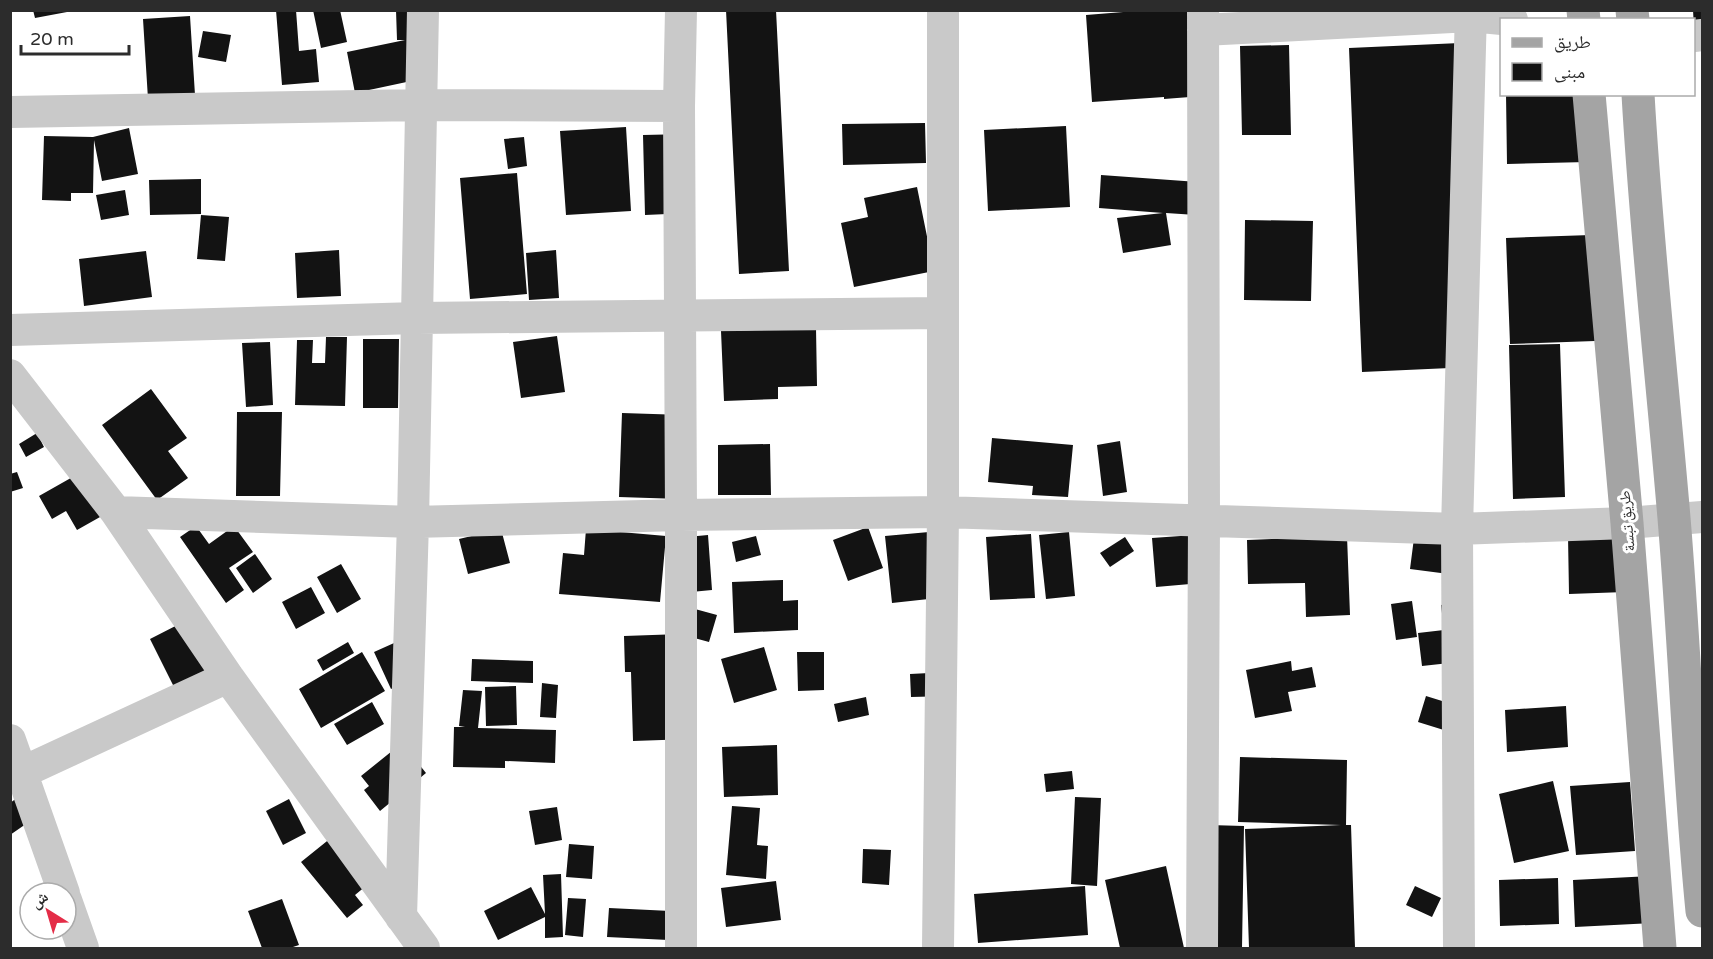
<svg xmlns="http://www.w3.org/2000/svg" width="1713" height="959" font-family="'Varela Round','Noto Naskh Arabic',sans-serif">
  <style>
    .building { fill: #131313 }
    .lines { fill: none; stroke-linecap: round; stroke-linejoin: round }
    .minor { stroke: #c9c9c9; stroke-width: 32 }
    .primary { stroke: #a4a4a4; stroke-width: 33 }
    .labels { text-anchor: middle; stroke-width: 6; stroke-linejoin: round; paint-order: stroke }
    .street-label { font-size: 15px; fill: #2c2c2c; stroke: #fff }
  </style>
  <rect width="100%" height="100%" fill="#fff"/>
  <path class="building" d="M 33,10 L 67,10 L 67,12 L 35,18 Z
    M 276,10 L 296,10 L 299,51 L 316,49 L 319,82 L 282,85 Z
    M 313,10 L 340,10 L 347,42 L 321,48 Z
    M 396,10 L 425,10 L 430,77 L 355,93 L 347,52 L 405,40 L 397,40 Z
    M 726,10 L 776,10 L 789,271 L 739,274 Z
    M 1148,10 L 1198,10 L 1203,96 L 1164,99 L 1164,97 L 1092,102 L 1086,15 Z
    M 1693,10 L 1702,10 L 1702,27 L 1694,28 Z
    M 190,16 L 195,95 L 148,99 L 143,19 Z
    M 203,31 L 231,35 L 226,62 L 198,57 Z
    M 1460,43 L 1472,367 L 1362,372 L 1349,48 Z
    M 1289,45 L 1291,135 L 1242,135 L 1240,46 Z
    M 1506,94 L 1586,94 L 1587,162 L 1507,164 Z
    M 925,123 L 926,163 L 843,165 L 842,124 Z
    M 1066,126 L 1070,207 L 988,211 L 984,130 Z
    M 626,127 L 631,211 L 566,215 L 560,131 Z
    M 129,128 L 138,174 L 102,181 L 94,140 L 93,193 L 71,193 L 71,201 L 42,200 L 44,136 L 93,137 Z
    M 687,134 L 690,213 L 645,215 L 643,135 Z
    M 524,137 L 527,166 L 508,169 L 504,139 Z
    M 517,173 L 527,294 L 470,299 L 460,178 Z
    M 1101,175 L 1198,182 L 1196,215 L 1166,213 L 1171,245 L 1123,253 L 1117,218 L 1163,213 L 1099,208 Z
    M 201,179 L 201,214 L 150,215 L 149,180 Z
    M 917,187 L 934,271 L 854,287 L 841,223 L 868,217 L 864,198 Z
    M 125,190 L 129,215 L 101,220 L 96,195 Z
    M 201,215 L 229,217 L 225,261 L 197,259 Z
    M 1245,220 L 1313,221 L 1311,301 L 1244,300 Z
    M 1591,235 L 1595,341 L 1510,344 L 1506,238 Z
    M 339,250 L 341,296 L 297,298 L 295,253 Z
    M 556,250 L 559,298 L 529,300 L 526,253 Z
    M 146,251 L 152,297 L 84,306 L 79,259 Z
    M 816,328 L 817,386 L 778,387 L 778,399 L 724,401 L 721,331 Z
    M 557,336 L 565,392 L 521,398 L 513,342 Z
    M 326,337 L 347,337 L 345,406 L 295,405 L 297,340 L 313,340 L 312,363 L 325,363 Z
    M 363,339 L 399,339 L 398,408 L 363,408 Z
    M 270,342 L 273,405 L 246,407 L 242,343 Z
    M 1560,344 L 1565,497 L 1513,499 L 1509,345 Z
    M 151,389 L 187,438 L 168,451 L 188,478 L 157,500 L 102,425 Z
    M 237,412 L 282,412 L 280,496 L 236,496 Z
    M 622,413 L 684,415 L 680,499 L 619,497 Z
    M 37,433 L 44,447 L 26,457 L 19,444 Z
    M 992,438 L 1073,445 L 1068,497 L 1032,495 L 1033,486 L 988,482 Z
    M 1120,441 L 1127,492 L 1103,496 L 1097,445 Z
    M 770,444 L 771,495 L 718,495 L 718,445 Z
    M 92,466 L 116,508 L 77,530 L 66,511 L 52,519 L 39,496 Z
    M 17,472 L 23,488 L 10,492 L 10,474 Z
    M 196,526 L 209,544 L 234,526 L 253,552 L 229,568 L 244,590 L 226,603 L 180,537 Z
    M 868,527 L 883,568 L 848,581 L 833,540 Z
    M 501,529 L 510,563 L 468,574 L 459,539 Z
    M 586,529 L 666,536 L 660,602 L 559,594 L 563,553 L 584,555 Z
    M 940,531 L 947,597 L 892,603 L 885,536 Z
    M 1069,532 L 1075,596 L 1046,599 L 1039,535 Z
    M 1031,534 L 1035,598 L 990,600 L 986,537 Z
    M 1209,534 L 1213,582 L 1156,587 L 1152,538 Z
    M 1624,534 L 1625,592 L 1569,594 L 1568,536 Z
    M 708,535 L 712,590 L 691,592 L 687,537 Z
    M 756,536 L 761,555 L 736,562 L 732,542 Z
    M 1347,536 L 1350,615 L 1306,617 L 1305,583 L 1248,584 L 1247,540 Z
    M 1125,537 L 1134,551 L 1110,567 L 1100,553 Z
    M 1414,538 L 1468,544 L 1464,576 L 1410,569 Z
    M 255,554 L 272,579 L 253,593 L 236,568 Z
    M 341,564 L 361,599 L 337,613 L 317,577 Z
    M 783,580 L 783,601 L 798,600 L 798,630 L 734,633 L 732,582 Z
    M 311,587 L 325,613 L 296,629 L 282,602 Z
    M 1412,601 L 1417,637 L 1396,640 L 1391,604 Z
    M 1460,602 L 1468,661 L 1422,666 L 1418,633 L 1444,630 L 1441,605 Z
    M 695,609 L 717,615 L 709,642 L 687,636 Z
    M 195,616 L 221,669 L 176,691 L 150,639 Z
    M 681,634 L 691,739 L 633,741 L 631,672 L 625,672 L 624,636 Z
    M 403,639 L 420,675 L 391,689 L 374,652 Z
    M 348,642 L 354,653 L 323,671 L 317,660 Z
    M 764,647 L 777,690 L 734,703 L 721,659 Z
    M 362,652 L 385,691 L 321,728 L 299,689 Z
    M 797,652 L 824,652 L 824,690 L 798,691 Z
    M 472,659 L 533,661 L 533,683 L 471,681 Z
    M 1291,661 L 1292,671 L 1312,667 L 1316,687 L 1288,692 L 1292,711 L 1255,718 L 1246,670 Z
    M 949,672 L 950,696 L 911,697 L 910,674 Z
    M 542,683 L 558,685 L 556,718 L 540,717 Z
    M 516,686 L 517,725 L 486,726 L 485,687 Z
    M 463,690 L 482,691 L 478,728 L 556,730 L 555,763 L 505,761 L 505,768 L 453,767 L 454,727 L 465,727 L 459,726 Z
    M 1426,696 L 1455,705 L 1447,731 L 1418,722 Z
    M 866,697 L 869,715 L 838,722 L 834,704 Z
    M 372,702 L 384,724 L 347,745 L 334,724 Z
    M 1566,706 L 1568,747 L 1507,752 L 1505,710 Z
    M 402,743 L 426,773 L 380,811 L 364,790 L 369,786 L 361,776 Z
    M 777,745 L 778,795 L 724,797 L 722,747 Z
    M 1240,757 L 1347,760 L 1346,825 L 1351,825 L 1355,948 L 1249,948 L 1245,829 L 1341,825 L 1238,822 Z
    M 1072,771 L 1074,789 L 1046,792 L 1044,774 Z
    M 1553,781 L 1569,851 L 1514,863 L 1499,794 Z
    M 1630,782 L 1635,851 L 1576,855 L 1570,786 Z
    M 21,795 L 36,817 L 10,835 L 10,803 Z
    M 1075,797 L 1101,798 L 1097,886 L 1071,884 Z
    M 289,799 L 306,833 L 283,845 L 266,811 Z
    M 732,806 L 760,808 L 757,845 L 768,846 L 766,879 L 726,875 Z
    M 557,807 L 562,840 L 535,845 L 529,811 Z
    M 347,825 L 384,871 L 355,895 L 363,905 L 347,918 L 301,862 Z
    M 1209,825 L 1244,826 L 1242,948 L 1207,948 Z
    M 569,844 L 594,846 L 592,879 L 566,877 Z
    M 863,849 L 891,850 L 889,885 L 862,883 Z
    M 1166,866 L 1184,948 L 1120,948 L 1105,880 Z
    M 561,874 L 563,937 L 545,938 L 545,917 L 498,940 L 484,911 L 531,887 L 545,914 L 543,875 Z
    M 1651,876 L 1653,923 L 1575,927 L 1573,880 Z
    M 1558,878 L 1559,924 L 1500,926 L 1499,880 Z
    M 776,881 L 781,920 L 726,927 L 721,888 Z
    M 1085,886 L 1088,935 L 978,943 L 974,894 Z
    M 1415,886 L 1441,898 L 1432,917 L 1406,905 Z
    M 568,898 L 586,899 L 583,937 L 565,935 Z
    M 282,899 L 299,945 L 290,948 L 262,948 L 248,911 Z
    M 609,908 L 691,912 L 689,941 L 607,937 Z"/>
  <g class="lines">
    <path class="minor" d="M 1203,30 L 1471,16 L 1512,20
      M 1694,36 L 1702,35
      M 10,112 L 422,105 L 679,106
      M 10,330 L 417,318 L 943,313
      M 10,375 L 116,512 L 228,677 L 424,948
      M 116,512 L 413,522 L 681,515 L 943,512 L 1457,529 L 1627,523 L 1702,517
      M 10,740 L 64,893
      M 10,778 L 228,677
      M 66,900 L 83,948
      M 401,917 L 413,522 L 423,10
      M 681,948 L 681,515 L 679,106 L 681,10
      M 938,948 L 943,512 L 943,10
      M 1202,948 L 1204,521 L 1203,10
      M 1459,948 L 1457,529 L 1471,10"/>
    <path class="primary" d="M 1583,10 L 1584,20
      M 1632,10 L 1633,20
      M 1589,94 L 1627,523 L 1660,948
      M 1638,94 C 1646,236 1662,377 1674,518 C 1685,649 1689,780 1702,911"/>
  </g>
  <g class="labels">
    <g class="street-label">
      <text transform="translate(1627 521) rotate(-95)" y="5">طريق تبسة</text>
    </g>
  </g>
  <rect width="1713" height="959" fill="none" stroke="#2c2c2c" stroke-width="24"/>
  <rect x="1500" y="18" width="195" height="78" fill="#ffffff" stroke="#ababab" stroke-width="1.5"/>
  <rect x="1512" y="38" width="30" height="9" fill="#a4a4a4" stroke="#ababab" stroke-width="1.5"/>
  <text x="1554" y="48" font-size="18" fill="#2c2c2c">طريق</text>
  <rect x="1512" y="63" width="30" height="18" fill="#131313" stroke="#ababab" stroke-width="1.5"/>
  <text x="1554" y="78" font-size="18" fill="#2c2c2c">مبنى</text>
  <g transform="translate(48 911) rotate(323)"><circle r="28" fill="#ffffff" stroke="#ababab" stroke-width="1.5"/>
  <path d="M0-4.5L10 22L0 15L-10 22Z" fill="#e42c47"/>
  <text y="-9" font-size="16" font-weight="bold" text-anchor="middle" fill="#2c2c2c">ش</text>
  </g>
  <path d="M21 45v9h108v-9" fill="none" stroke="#2c2c2c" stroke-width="3"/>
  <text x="30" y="45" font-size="18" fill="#2c2c2c" stroke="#ffffff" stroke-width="4.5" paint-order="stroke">20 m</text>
</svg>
